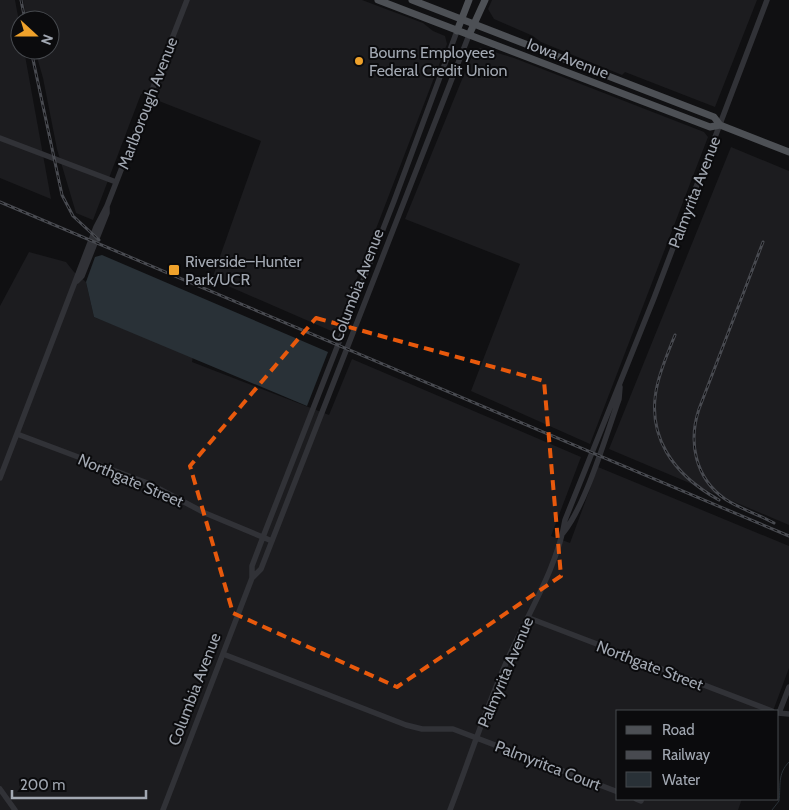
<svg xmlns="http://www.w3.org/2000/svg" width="789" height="810" font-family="Cabin,sans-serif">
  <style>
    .built { fill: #1c1c1f }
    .water { fill: #293137 }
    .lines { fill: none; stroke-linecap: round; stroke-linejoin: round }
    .stream { stroke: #293137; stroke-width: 1 }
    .minor { stroke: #313237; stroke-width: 5.5 }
    .major { stroke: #4d5055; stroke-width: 7 }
    .rail-casing { stroke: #484a50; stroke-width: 3 }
    .rail { stroke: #0b0b0d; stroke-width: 1; stroke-dasharray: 4; stroke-linecap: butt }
    .marked { fill: none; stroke: #e8590c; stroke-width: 4; stroke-dasharray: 10 6; stroke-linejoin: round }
    .poi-dot { fill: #efa22b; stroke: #0b0b0d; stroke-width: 2 }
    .labels { text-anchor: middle; stroke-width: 4; stroke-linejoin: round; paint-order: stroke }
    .poi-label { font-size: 16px; fill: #a2a8b2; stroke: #0b0b0d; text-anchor: start }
    .street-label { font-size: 16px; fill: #a2a8b2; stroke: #0b0b0d }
  </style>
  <rect width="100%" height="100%" fill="#101012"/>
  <path class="built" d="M 0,0 L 15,0 L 20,27 L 20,50 L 24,50 L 51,199 L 0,178 Z
    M 23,0 L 362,0 L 423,23 L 433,31 L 445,36 L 447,44 L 336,333 L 212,279 L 261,141 L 141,94 L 93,220 L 76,213 L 57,149 L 43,78 L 35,50 L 50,50 L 50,20 L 27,20 Z
    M 492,0 L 757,0 L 715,107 L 625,72 L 622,75 L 541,42 L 533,36 L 494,19 L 488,9 Z
    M 481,48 L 514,58 L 704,132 L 708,137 L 590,444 L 471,391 L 520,264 L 405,219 L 474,50 Z
    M 731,147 L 789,171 L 789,525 L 609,449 Z
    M 29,252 L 66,262 L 74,272 L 86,282 L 94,317 L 193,356 L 192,362 L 329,415 L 352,359 L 581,457 L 551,536 L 570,543 L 598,467 L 789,546 L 789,668 L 773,711 L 618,711 L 618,799 L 742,799 L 738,810 L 0,810 L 0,306 Z"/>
  <path class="water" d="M 102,255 L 328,352 L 307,406 L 94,317 L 86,282 L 95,257 Z"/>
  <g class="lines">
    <path class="stream" d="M 772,810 L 779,801 C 781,786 777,774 789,762"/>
    <path class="minor" d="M 0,138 L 116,182
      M 77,281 L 82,276 L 107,213 L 107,206
      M 17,434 L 150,484 L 205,513 L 272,541
      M 0,478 L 96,227 L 107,206 L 187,0
      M 563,533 C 586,505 606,435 619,399 L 620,387
      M 252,578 L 261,569 L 469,35
      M 529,618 L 772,711
      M 223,654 L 406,725 L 422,729 L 453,729 L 618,792
      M 778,713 L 789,714
      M 779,713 L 789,687
      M 0,789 L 15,810
      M 636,799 L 641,801
      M 163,810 L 252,578 L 252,566 L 263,537 L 394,201 L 457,31
      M 450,810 C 470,758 487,704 510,654 C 529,612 558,565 565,520 L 654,298 L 767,0"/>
    <path class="major" d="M 378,0 L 710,127 L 720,125
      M 412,0 L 714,117 L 720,125 L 789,152
      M 457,31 L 469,0
      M 469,35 L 485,0"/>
    <g class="rail-casing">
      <path id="rail" d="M 21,0 L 25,20
        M 31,50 L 62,195 L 73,216 L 99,240
        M 0,202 L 789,536
        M 763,242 L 699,409 C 688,442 695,478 725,499 C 740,509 758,514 774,523
        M 675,335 C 669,350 662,366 658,382 C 644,436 674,475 719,500"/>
    </g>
    <use href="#rail" class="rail"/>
  </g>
  <path class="marked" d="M 316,318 L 544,381 L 561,576 L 397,687 L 233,613 L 190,466 Z"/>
  <g class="poi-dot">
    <circle cx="359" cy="61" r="5"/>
    <rect x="168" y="264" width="12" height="12" rx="2.5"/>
  </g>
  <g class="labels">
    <g class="poi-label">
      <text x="369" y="58">Bourns Employees<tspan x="369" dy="18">Federal Credit Union</tspan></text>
      <text x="185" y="267">Riverside–Hunter<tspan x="185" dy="18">Park/UCR</tspan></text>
    </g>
    <g class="street-label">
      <text transform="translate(568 58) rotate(21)" y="6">Iowa Avenue</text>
      <text transform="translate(147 103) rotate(-69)" y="6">Marlborough Avenue</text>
      <text transform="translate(694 192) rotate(-69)" y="6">Palmyrita Avenue</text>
      <text transform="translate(357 285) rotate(-69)" y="6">Columbia Avenue</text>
      <text transform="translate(131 480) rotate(23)" y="6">Northgate Street</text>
      <text transform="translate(650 665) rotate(21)" y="6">Northgate Street</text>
      <text transform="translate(505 672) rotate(-67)" y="6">Palmyrita Avenue</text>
      <text transform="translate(194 689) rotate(-69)" y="6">Columbia Avenue</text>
      <text transform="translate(548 765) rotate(21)" y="6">Palmyritca Court</text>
    </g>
  </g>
  <rect x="616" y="710" width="162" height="90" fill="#0b0b0d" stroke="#474a4f"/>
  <rect x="626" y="726" width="25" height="8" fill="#4d5055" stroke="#474a4f"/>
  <text x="662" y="735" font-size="15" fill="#a2a8b2">Road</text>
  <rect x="626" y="751" width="25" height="8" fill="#484a50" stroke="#474a4f"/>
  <text x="662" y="760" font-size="15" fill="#a2a8b2">Railway</text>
  <rect x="626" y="772" width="25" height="15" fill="#293137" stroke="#474a4f"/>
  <text x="662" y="785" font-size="15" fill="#a2a8b2">Water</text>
  <g transform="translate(35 35) rotate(111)"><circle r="24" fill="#0b0b0d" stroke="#474a4f"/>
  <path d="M0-4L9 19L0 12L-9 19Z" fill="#efa22b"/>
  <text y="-8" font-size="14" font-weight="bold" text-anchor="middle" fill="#a2a8b2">N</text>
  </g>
  <path d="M12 790v8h134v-8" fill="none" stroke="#a2a8b2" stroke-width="2.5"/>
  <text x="20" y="790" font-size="15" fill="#a2a8b2" stroke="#0b0b0d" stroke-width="4" paint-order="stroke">200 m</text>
</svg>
